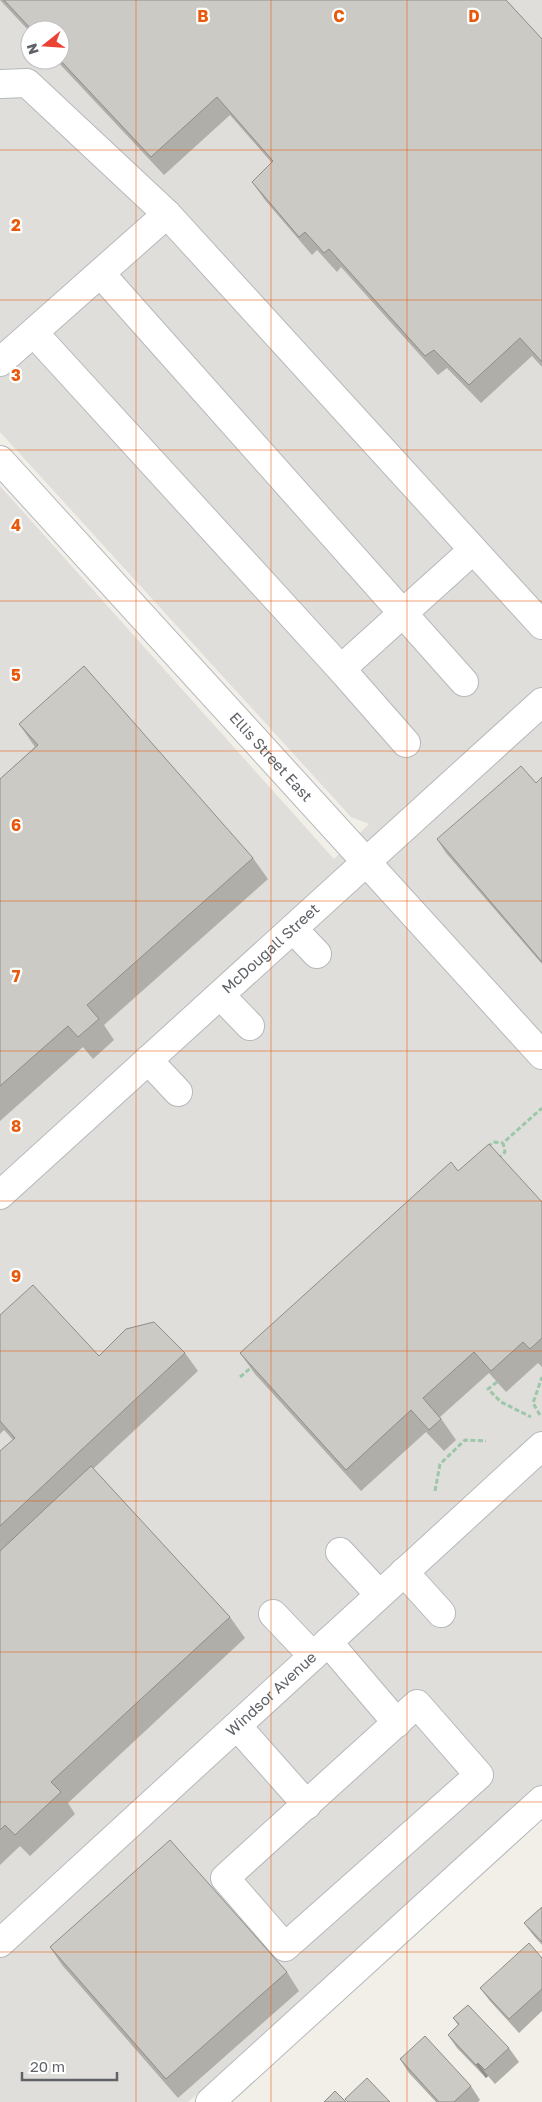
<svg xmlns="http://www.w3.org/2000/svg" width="542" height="2102" font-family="'Golos Text',sans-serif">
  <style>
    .industrial { fill: #e0deda; fill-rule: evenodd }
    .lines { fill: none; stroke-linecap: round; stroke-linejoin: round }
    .minor-casing { stroke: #b5b8bc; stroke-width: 30 }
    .path { stroke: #9cc7a9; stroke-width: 3; stroke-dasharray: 5 2.5; stroke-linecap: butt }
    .minor { stroke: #fff; stroke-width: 28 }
    .wall { fill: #afaea9 }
    .shaded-wall { fill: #8f8d8a }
    .building { fill: #cccac5; stroke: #8f8d8a }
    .grid { fill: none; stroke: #e8590c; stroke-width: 1; stroke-opacity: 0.55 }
    .labels { text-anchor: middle; stroke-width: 4.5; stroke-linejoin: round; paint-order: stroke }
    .street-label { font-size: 15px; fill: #5f6368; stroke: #fff }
    .grid-label { font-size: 16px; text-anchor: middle; font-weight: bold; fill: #e8590c; stroke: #fff; stroke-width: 4.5; stroke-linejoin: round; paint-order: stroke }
  </style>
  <rect width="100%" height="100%" fill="#f1efe8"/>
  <path class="industrial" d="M 0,0 L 542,0 L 542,1787 L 188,2102 L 0,2102 L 0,486 L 334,859 L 369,824 L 351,817 L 0,432 ZM 30,30 L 60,30 L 60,60 L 30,60 Z"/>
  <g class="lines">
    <g class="minor-casing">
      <g id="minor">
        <path d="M 0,84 L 27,83 L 167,214"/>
        <path d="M 101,274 L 464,682"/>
        <path d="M 34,333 L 341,669 L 473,550"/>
        <path d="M 0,362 L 167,214 L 542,625"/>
        <path id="s1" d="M 0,460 L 542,1055"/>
        <path d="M 341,669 L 406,743"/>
        <path d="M 293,929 L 317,954"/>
        <path d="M 220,995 L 250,1026"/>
        <path d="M 148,1060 L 178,1092"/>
        <path id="s2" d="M 0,1195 L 542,702"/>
        <path d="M 340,1552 L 379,1594"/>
        <path d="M 404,1572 L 441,1613"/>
        <path d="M 273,1614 L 313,1656"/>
        <path d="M 328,1642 L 397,1723"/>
        <path d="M 417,1704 L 479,1775 L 285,1947 L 225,1878 Z"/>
        <path d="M 237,1726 L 307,1805"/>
        <path id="s3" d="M 0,1943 L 542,1446"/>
        <path d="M 210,2102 L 542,1800"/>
      </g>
    </g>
    <path class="path" d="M 488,1147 L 493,1142 L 503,1143
      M 498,1159 L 505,1152 L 503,1143 L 542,1108
      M 240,1377 L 253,1366
      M 497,1382 L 488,1389 L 501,1402 L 531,1417
      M 540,1415 L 533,1403 L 542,1377
      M 435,1491 L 440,1464 L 465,1440 L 486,1441"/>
    <use href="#minor" class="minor"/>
  </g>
  <path class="wall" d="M 0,0 L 506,0 L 542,39 L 542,367 L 532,356 L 481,403 L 447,368 L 438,375 L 341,267 L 337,272 L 317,250 L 312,255 L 265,200 L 252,182 L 272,163 L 230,115 L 164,175 L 56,60 L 60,60 L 60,30 L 30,30 L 30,32 Z
    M 19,724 L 253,858 L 268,879 L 104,1025 L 114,1040 L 93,1059 L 83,1047 L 0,1121 L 0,779 L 35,747 Z
    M 542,777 L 542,964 L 446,853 L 437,839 L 536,783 Z
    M 458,1171 L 542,1202 L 542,1367 L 538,1363 L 506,1392 L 489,1373 L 440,1417 L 456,1440 L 444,1451 L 426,1432 L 361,1491 L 255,1374 L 240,1353 Z
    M 0,1315 L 99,1356 L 185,1353 L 198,1371 L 93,1469 L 230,1617 L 245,1638 L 68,1803 L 75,1814 L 30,1856 L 20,1846 L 0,1865 L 0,1451 L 13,1440 L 4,1430 L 0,1434 Z
    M 542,1907 L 542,1945 L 534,1936 L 524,1923 Z
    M 50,1947 L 287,1972 L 299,1991 L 178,2098 L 62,1965 Z
    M 542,1958 L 542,2011 L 519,2033 L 490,2001 L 480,1988 Z
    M 453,2018 L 509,2048 L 519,2062 L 495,2084 L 488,2076 L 486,2078 L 457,2048 L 448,2035 L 458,2025 Z
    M 400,2059 L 471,2086 L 480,2100 L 478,2102 L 436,2102 L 409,2073 Z"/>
  <path class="shaded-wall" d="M 478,2063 L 488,2076 L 486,2078 L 476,2065 Z"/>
  <path class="building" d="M 4,0 L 506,0 L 542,39 L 542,362 L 520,338 L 469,385 L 434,350 L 425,356 L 329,249 L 324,253 L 305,232 L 299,237 L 252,182 L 273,161 L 217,97 L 151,157 L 60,60 L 60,30 L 32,30 Z
    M 84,666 L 253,858 L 87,1005 L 99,1019 L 78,1037 L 68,1026 L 0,1086 L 0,779 L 38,745 L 19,724 Z
    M 521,766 L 536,783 L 542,777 L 542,962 L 437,839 Z
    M 489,1144 L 542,1202 L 542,1338 L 530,1349 L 523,1342 L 491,1371 L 474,1352 L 423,1398 L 441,1419 L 429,1430 L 411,1410 L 346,1470 L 240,1353 L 451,1162 L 458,1171 Z
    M 33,1285 L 99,1356 L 126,1329 L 154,1322 L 185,1353 L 0,1526 L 0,1451 L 15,1438 L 0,1421 L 0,1315 Z
    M 91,1466 L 230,1617 L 51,1782 L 61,1792 L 15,1835 L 5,1825 L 0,1830 L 0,1551 Z
    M 170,1840 L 287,1972 L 166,2079 L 50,1947 Z
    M 542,1907 L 542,1942 L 524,1923 Z
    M 529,1943 L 542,1958 L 542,1989 L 509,2019 L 480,1988 Z
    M 468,2005 L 509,2048 L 485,2070 L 478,2063 L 476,2065 L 448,2035 L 459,2024 L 453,2018 Z
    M 425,2036 L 471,2086 L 454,2102 L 439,2102 L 400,2059 Z
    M 367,2078 L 390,2102 L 348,2102 L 345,2099 Z
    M 335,2091 L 346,2102 L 324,2102 Z"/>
  <path class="grid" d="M 136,0 L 136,2102M 271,0 L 271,2102M 407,0 L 407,2102M 0,150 L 542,150M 0,300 L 542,300M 0,450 L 542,450M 0,601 L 542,601M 0,751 L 542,751M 0,901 L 542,901M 0,1051 L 542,1051M 0,1201 L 542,1201M 0,1351 L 542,1351M 0,1501 L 542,1501M 0,1652 L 542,1652M 0,1802 L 542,1802M 0,1952 L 542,1952"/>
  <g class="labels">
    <g class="street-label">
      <text dy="5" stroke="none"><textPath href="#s1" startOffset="402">Ellis Street East</textPath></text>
      <text dy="5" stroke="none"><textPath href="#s2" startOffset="366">McDougall Street</textPath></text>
      <text dy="5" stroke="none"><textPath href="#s3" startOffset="368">Windsor Avenue</textPath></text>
    </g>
  </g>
  <g class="grid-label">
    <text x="203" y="22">B</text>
    <text x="339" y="22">C</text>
    <text x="474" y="22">D</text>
    <text x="16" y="231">2</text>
    <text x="16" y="381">3</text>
    <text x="16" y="531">4</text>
    <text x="16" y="681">5</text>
    <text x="16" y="831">6</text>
    <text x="16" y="982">7</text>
    <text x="16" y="1132">8</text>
    <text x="16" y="1282">9</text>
  </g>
  <g transform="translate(45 45) rotate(253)"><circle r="24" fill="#ffffff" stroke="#bfc1c3"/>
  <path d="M0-4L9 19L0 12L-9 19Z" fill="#ea4335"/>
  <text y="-8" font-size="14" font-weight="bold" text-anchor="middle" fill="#5f6368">N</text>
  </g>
  <path d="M22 2072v8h95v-8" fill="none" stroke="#5f6368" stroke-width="2.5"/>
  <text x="30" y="2072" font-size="15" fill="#5f6368" stroke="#ffffff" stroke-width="4" paint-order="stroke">20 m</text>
</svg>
